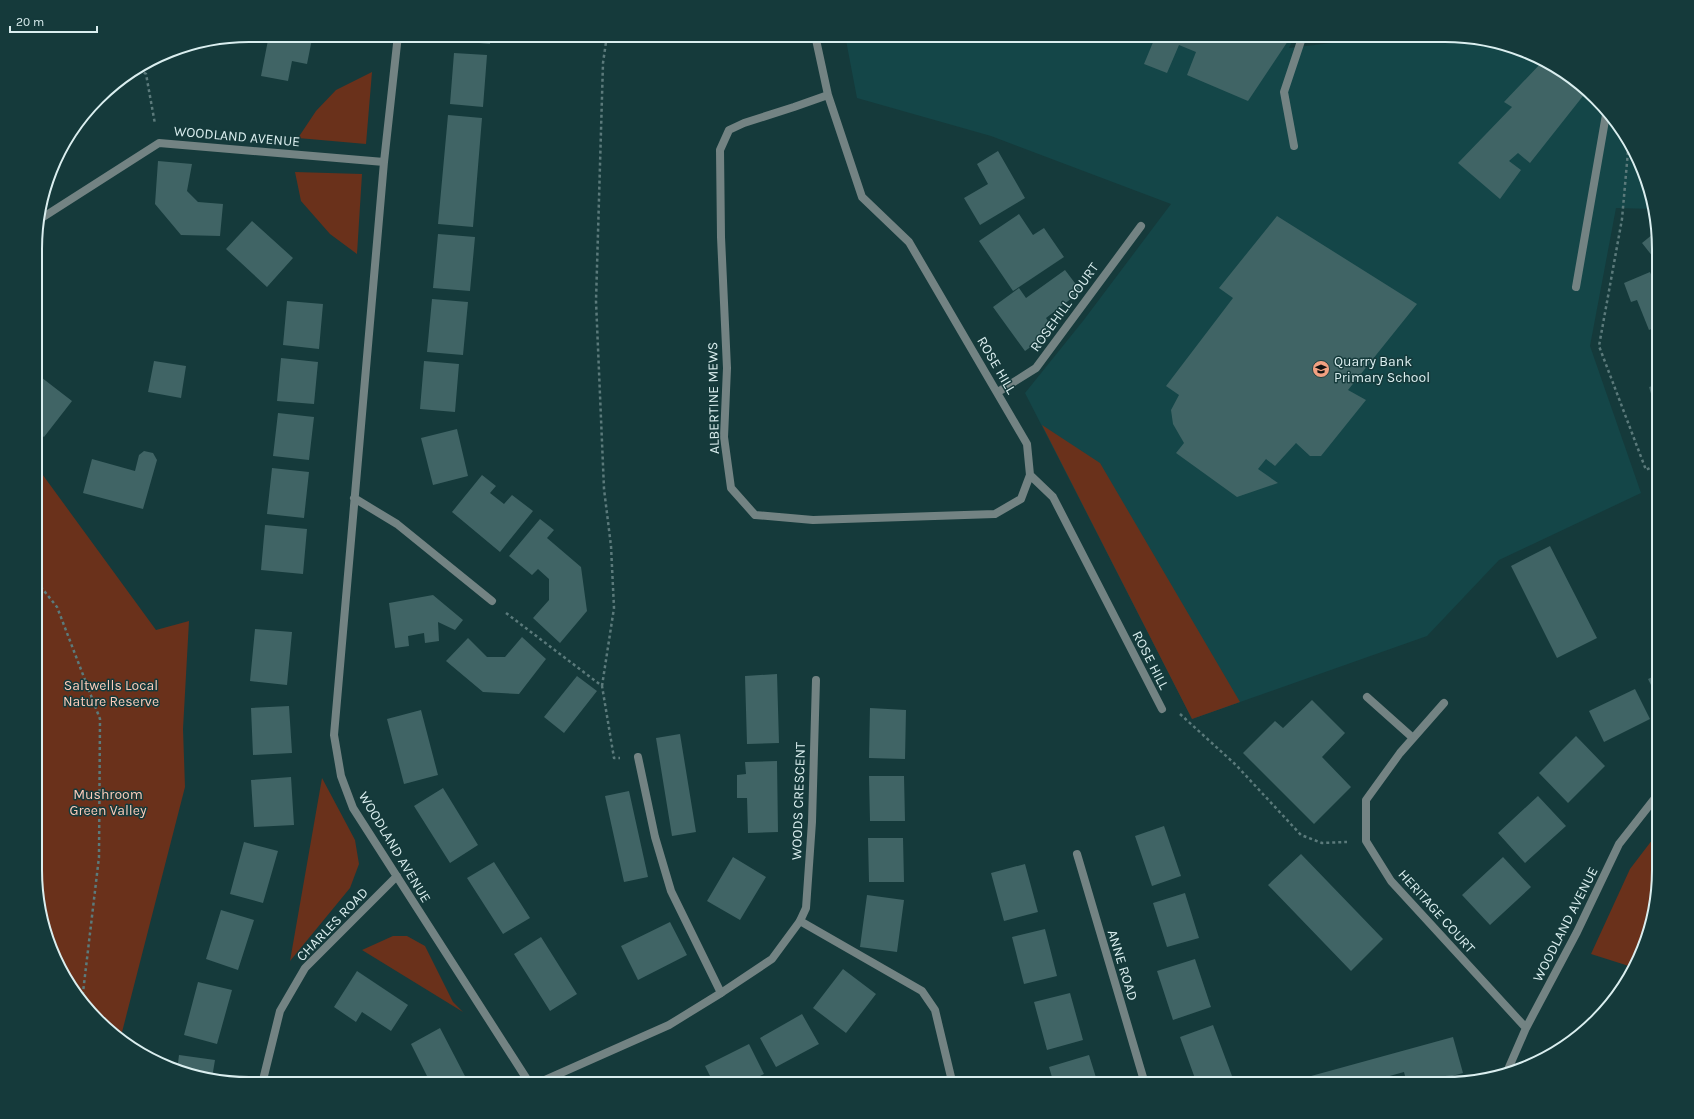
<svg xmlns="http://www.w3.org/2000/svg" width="1694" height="1119" font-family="Karla,sans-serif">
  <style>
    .built { fill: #144648 }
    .green { fill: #6a311b }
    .building { fill: #406465 }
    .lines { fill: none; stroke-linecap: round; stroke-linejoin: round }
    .path { stroke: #5b7a7b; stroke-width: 2.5; stroke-dasharray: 3 3; stroke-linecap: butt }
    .lane { stroke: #738383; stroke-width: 8 }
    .street { stroke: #738383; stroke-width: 8 }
    .labels { text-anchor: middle; stroke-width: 3; stroke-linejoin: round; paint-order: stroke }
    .street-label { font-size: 14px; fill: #daeeef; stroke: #153a3b }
    .poi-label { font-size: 14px; fill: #daeeef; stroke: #153a3b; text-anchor: start }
    .park-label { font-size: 14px; fill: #fccbb9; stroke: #153a3b }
    .rim { fill: none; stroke: #daeeef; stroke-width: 2 }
  </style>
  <rect width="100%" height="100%" fill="#153a3b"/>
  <path class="built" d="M 845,35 L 1295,35 L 1289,48 L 1400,35 L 1445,35 L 1514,46 L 1564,71 L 1606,108 L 1630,142 L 1652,193 L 1654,209 L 1616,208 L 1590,346 L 1641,493 L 1499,560 L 1427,636 L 1192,719 L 1025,393 L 1083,321 L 1171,204 L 991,136 L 857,98 Z"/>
  <path class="green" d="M 372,72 L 366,144 L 298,138 L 316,111 L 336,90 Z
    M 295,172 L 362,174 L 357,254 L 330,234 L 301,201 Z
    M 1042,425 L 1100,463 L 1240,702 L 1192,719 Z
    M 37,467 L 156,630 L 189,621 L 183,729 L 185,787 L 120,1040 L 98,1021 L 64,977 L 37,898 Z
    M 322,778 L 355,840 L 359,864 L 350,888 L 290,961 Z
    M 1659,831 L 1659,884 L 1648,939 L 1635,965 L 1632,967 L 1591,954 L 1630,869 Z
    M 393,936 L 407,936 L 425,946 L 453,1002 L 463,1012 L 362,950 Z"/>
  <path class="building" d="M 269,35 L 290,35 L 312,39 L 307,64 L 292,61 L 288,81 L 261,76 Z
    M 457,35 L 491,35 L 490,44 L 457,41 Z
    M 1156,35 L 1292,35 L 1248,101 L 1187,75 L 1196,52 L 1179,45 L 1167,73 L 1144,64 Z
    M 454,53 L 487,55 L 483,107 L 450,104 Z
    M 1543,61 L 1548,63 L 1583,96 L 1530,163 L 1518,153 L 1509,161 L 1521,170 L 1500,199 L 1458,163 L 1512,107 L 1504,102 Z
    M 448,115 L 482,118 L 473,227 L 438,224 Z
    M 998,151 L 1025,198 L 980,225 L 964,198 L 988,184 L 977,164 Z
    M 158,161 L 192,164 L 187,191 L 198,202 L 223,204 L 220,236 L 181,235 L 155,204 Z
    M 1019,214 L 1033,235 L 1044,228 L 1064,257 L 1013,291 L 979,241 Z
    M 1277,216 L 1417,304 L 1348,390 L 1366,400 L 1321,456 L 1310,456 L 1296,443 L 1275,466 L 1266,459 L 1258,469 L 1278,483 L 1237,497 L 1176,453 L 1184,443 L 1173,424 L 1171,410 L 1179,395 L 1166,386 L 1233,298 L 1219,288 Z
    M 252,221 L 293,258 L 267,287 L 226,249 Z
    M 1658,230 L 1659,261 L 1657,262 L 1642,243 Z
    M 438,234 L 475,237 L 470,291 L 433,288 Z
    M 1065,270 L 1081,291 L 1046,318 L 1054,330 L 1025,351 L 993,307 L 1019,288 L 1026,298 Z
    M 1650,272 L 1657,289 L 1659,288 L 1659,326 L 1649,330 L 1637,300 L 1631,302 L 1624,283 Z
    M 432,299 L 468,302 L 463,355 L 427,352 Z
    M 287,301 L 323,304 L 319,349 L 283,345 Z
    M 281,358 L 318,362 L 314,404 L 277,401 Z
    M 154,361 L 186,366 L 181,398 L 148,392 Z
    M 424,361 L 459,364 L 455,412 L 420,409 Z
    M 37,374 L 72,401 L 44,437 L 37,432 L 37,413 L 40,409 L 37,407 Z
    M 1659,384 L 1659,417 L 1658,417 L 1649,387 Z
    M 278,413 L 314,417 L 309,460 L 273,456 Z
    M 457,429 L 468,476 L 433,485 L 421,438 Z
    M 144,451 L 153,453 L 157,460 L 143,509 L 83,493 L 92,459 L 135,471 L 139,455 Z
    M 272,468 L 309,472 L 304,518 L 267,514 Z
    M 482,475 L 496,486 L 490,493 L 504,504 L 512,495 L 533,511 L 500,552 L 452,512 Z
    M 540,519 L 554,530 L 547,538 L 581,567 L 587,611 L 560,643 L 533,618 L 549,600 L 549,579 L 538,569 L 532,575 L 509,556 Z
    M 265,525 L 307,529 L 303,574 L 261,570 Z
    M 1550,546 L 1597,638 L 1557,658 L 1511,566 Z
    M 433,595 L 463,620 L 455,630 L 438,622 L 439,641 L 425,643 L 424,633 L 408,636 L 409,646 L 395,648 L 389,603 Z
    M 255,629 L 292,632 L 287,685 L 250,681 Z
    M 522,637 L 546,659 L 519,694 L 483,692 L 446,661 L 468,638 L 487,657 L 505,657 Z
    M 777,674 L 779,743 L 747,744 L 745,676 Z
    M 1659,674 L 1659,701 L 1648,679 Z
    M 577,676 L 597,691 L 564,733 L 544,717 Z
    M 1635,689 L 1650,719 L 1604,742 L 1589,711 Z
    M 1312,700 L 1345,733 L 1322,757 L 1351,787 L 1314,824 L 1243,753 L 1275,721 L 1283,728 Z
    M 289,706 L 292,753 L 253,755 L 251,708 Z
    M 870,708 L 906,710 L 905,759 L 869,758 Z
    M 421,710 L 438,775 L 404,784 L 387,719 Z
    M 680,734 L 696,832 L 672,836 L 656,738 Z
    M 1576,736 L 1605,766 L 1568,803 L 1539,773 Z
    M 777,761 L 778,832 L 748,833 L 747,798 L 737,798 L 737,775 L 746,774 L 745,762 Z
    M 869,776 L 904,776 L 905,821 L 870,821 Z
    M 291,777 L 294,825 L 254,827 L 251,780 Z
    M 443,788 L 478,845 L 450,863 L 414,806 Z
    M 629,791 L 648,877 L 624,882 L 605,796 Z
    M 1538,796 L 1566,826 L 1525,863 L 1498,833 Z
    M 1164,826 L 1181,876 L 1152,886 L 1135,836 Z
    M 868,838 L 903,838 L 904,882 L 869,882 Z
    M 244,842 L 278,851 L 263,903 L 230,894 Z
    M 1301,854 L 1383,939 L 1351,971 L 1268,885 Z
    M 733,857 L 766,877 L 740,920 L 707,901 Z
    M 1503,857 L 1531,887 L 1490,925 L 1462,895 Z
    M 494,862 L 530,918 L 503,934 L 467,878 Z
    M 1025,864 L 1038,912 L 1004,921 L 991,873 Z
    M 1185,893 L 1199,938 L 1167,947 L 1153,903 Z
    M 867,895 L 904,900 L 897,952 L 860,947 Z
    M 221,910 L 254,920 L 238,970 L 206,959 Z
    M 670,922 L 687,955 L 638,980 L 621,946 Z
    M 1045,929 L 1057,976 L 1024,984 L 1012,937 Z
    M 541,937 L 577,994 L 550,1011 L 514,954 Z
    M 1195,959 L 1211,1007 L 1173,1020 L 1157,971 Z
    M 843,969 L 876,994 L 846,1033 L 813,1008 Z
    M 357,971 L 408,1005 L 391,1031 L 362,1012 L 356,1022 L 334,1007 Z
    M 198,982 L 232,990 L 217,1044 L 184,1035 Z
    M 1620,986 L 1624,988 L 1613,1000 L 1612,1000 Z
    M 1070,993 L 1083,1040 L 1047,1050 L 1034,1002 Z
    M 802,1014 L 819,1044 L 776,1067 L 760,1038 Z
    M 1213,1025 L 1232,1076 L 1210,1084 L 1197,1084 L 1180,1037 Z
    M 440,1028 L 467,1080 L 459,1084 L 431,1084 L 411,1044 Z
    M 1453,1037 L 1463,1073 L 1423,1084 L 1407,1084 L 1404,1072 L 1386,1077 L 1388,1084 L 1282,1084 Z
    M 749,1044 L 764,1074 L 744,1084 L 714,1084 L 705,1066 Z
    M 179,1055 L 215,1060 L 212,1078 L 177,1071 Z
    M 1089,1055 L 1098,1084 L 1054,1084 L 1049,1067 Z
    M 312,1077 L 347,1078 L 346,1084 L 312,1084 Z"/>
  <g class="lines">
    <path class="path" d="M 139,69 L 146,74 L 155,124
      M 1629,140 L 1622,219 L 1599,346 L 1646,470 L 1659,463
      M 37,582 L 57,607 L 100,719 L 99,857 L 82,1001
      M 506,613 L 602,686 L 614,758 L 620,758
      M 602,686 L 614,608 L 611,546 L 604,489 L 596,301 L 603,63 L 607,35
      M 1180,714 L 1236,765 L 1301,835 L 1322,843 L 1347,842"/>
    <path class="lane" d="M 1294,146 L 1284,92 L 1303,35
      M 1576,287 L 1607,109
      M 638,757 L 655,837 L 671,891 L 721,993
      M 800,921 L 922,991 L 935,1010 L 951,1077"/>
    <path class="street" d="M 398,35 L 384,162 L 334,735 L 341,776 L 353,808 L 530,1084
      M 815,35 L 828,95 L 862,197 L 909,242 L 1027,444 L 1030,475 L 1053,497 L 1162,709
      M 828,95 L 794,107 L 744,123 L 729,130 L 720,150 L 721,237 L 727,368 L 724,437 L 731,488 L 755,515 L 813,520 L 995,514 L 1021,499 L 1030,475
      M 37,221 L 159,143 L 384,162
      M 998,392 L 1036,368 L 1141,226
      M 354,498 L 397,524 L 492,601
      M 1367,697 L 1413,738
      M 1444,703 L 1400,753 L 1366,800 L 1366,841 L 1391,881 L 1526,1028
      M 1077,854 L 1145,1084
      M 1506,1074 L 1526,1028 L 1577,932 L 1619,844 L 1659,793
      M 262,1084 L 280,1011 L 305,968 L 397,876
      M 536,1084 L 669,1025 L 721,993 L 772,959 L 800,921 L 806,908 L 812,822 L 816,680"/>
  </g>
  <defs>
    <g id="school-disc" transform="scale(0.9)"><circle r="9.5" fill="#f2a081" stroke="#153a3b"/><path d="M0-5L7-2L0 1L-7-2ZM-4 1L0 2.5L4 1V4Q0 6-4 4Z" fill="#111"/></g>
  </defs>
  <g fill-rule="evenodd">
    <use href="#school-disc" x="1321" y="369"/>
  </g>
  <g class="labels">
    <g class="street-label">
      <text transform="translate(237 136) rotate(5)" y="5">WOODLAND AVENUE</text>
      <text transform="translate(1064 307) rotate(-54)" y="5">ROSEHILL COURT</text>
      <text transform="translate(997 365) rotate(60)" y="5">ROSE HILL</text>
      <text transform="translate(713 398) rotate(-91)" y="5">ALBERTINE MEWS</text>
      <text transform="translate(1151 660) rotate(63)" y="5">ROSE HILL</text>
      <text transform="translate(798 801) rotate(-88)" y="5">WOODS CRESCENT</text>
      <text transform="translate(395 847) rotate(59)" y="5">WOODLAND AVENUE</text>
      <text transform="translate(1437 911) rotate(48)" y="5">HERITAGE COURT</text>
      <text transform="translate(332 924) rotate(-46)" y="5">CHARLES ROAD</text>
      <text transform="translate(1565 924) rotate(-63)" y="5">WOODLAND AVENUE</text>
      <text transform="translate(1123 965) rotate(73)" y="5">ANNE ROAD</text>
    </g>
    <g class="poi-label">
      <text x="1334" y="366">Quarry Bank<tspan x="1334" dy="16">Primary School</tspan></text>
    </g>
    <g class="park-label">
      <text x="111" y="690">Saltwells Local<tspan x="111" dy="16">Nature Reserve</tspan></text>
      <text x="108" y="799">Mushroom<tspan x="108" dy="16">Green Valley</tspan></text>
    </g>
  </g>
  <path d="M0 0H1694V1119H0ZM249 42H1445A207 207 0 0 1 1652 249V870A207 207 0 0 1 1445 1077H249A207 207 0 0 1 42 870V249A207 207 0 0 1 249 42Z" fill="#153a3b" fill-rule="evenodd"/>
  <path class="rim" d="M249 42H1445A207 207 0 0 1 1652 249V870A207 207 0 0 1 1445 1077H249A207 207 0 0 1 42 870V249A207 207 0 0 1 249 42Z"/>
  <path d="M10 26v6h87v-6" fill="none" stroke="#daeeef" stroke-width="2"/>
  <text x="16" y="26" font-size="12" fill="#daeeef" stroke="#153a3b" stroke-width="3" paint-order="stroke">20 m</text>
</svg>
